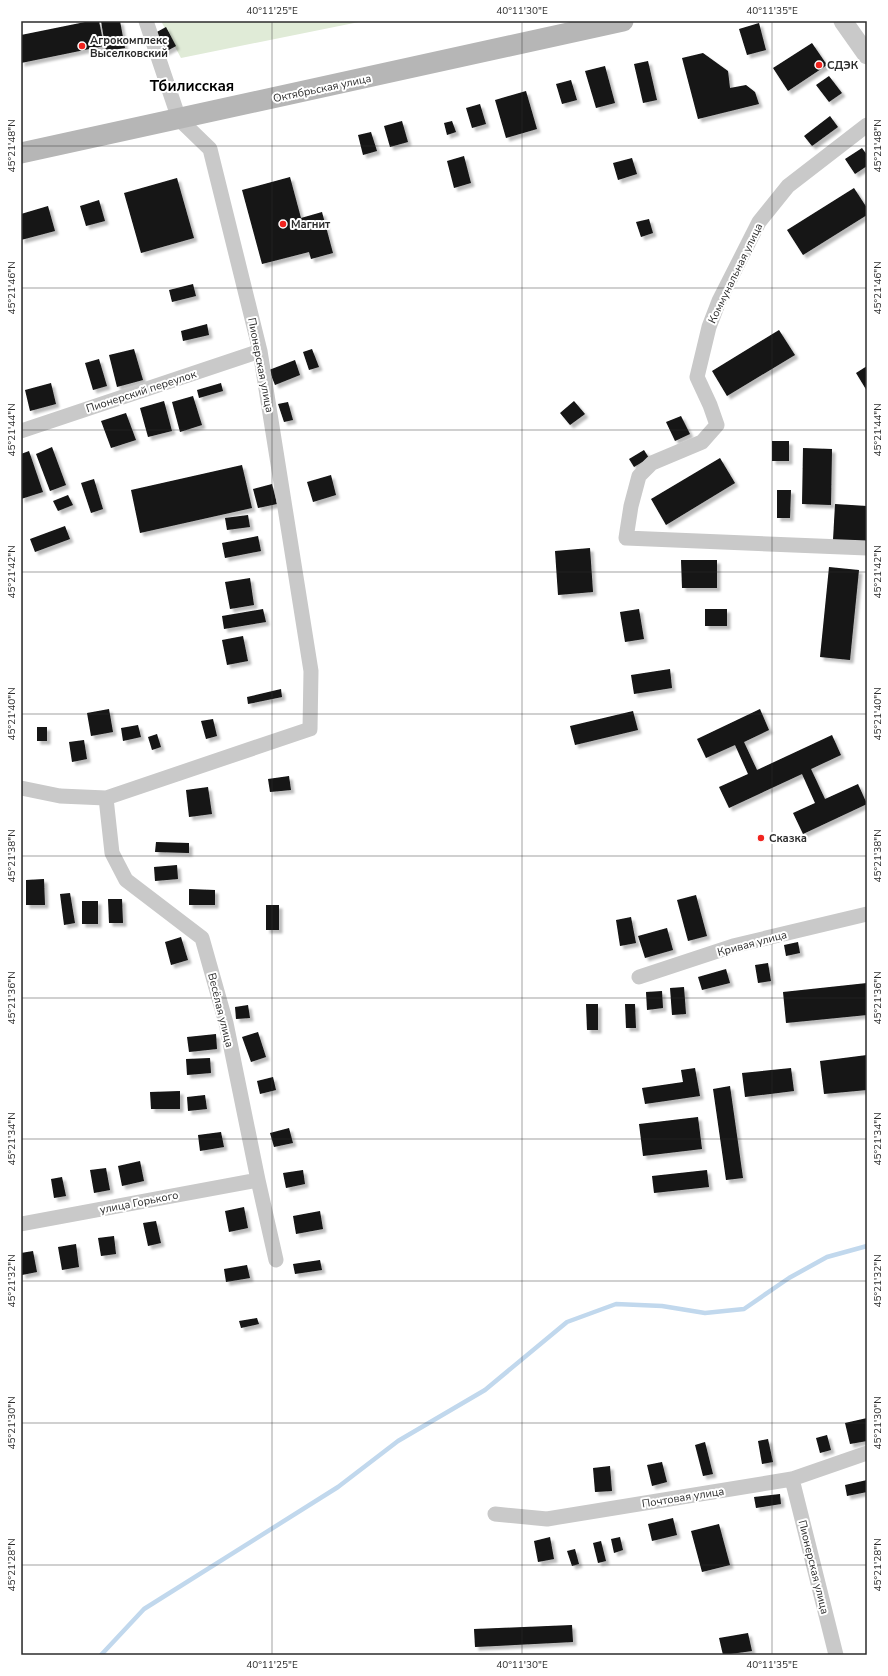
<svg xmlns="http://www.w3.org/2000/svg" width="888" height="1676" font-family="'Nunito Sans',sans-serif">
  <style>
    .green { fill: #e0ebd7 }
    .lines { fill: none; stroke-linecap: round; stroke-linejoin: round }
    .stream { stroke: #c1d8ed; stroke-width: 4.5 }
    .building { fill: #131313; filter: url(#shadow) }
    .minor { stroke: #c9c9c9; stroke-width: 15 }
    .tertiary { stroke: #c9c9c9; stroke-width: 19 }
    .secondary { stroke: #b6b6b6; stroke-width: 21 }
    .ticks { fill: none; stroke: #2c2c2c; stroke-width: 1; stroke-opacity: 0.45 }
    .poi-dot { fill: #f1241f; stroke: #fff; stroke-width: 1.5 }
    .labels { text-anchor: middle; stroke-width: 4; stroke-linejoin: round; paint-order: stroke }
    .poi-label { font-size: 11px; font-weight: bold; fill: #2c2c2c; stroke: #fff; text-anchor: start }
    .street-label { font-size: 11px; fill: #2c2c2c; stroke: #fff }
    .district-label { font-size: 15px; font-weight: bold; fill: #000; stroke: #fff }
    .neatline { fill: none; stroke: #2c2c2c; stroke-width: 1.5 }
    .ticks-label { font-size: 10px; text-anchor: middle; fill: #2c2c2c }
  </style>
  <defs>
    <filter id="shadow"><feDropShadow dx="3.5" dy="3.5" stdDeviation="1" flood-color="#0004"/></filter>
  </defs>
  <rect width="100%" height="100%" fill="#fff"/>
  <path class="green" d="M 161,21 L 364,21 L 181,58 Z"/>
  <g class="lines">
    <path class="stream" d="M 101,1655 L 144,1609 L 338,1487 L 398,1441 L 485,1390 L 567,1322 L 616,1304 L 662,1306 L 705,1313 L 744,1309 L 789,1278 L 827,1257 L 867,1246"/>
  </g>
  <path class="building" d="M 90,21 L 99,21 L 104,46 L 21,63 L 21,35 Z
    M 101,21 L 120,21 L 125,48 L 106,51 Z
    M 759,23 L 766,50 L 747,55 L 739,29 Z
    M 166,27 L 176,46 L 165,52 L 155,33 Z
    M 812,43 L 827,65 L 788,91 L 773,68 Z
    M 703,53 L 728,71 L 730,88 L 746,85 L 755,92 L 759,104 L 698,119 L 682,58 Z
    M 648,61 L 657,100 L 643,103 L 634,64 Z
    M 605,66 L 615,103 L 596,108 L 585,71 Z
    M 829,76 L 842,93 L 829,102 L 816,85 Z
    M 571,80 L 577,100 L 562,104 L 556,84 Z
    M 526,91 L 537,129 L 506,138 L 495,100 Z
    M 480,104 L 486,124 L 472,128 L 466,108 Z
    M 830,116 L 838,127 L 812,146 L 804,136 Z
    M 402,121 L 408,142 L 390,147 L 384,126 Z
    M 452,121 L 456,132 L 447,135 L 444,123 Z
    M 371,132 L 377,151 L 363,155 L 358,135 Z
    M 862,148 L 867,155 L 867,166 L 855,174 L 845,159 Z
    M 464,156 L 471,183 L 454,188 L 447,161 Z
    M 632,158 L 637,174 L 618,180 L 613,163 Z
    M 290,177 L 301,218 L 322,212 L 333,253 L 311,259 L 309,252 L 262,264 L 242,190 Z
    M 177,178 L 194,238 L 141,253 L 124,193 Z
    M 854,188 L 867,208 L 867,215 L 803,255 L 787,230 Z
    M 99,200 L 105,221 L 86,226 L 80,206 Z
    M 48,206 L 55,231 L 21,240 L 21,214 Z
    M 649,219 L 653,233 L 641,237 L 636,222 Z
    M 193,284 L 196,296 L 172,302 L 169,290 Z
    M 207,324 L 209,335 L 183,341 L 181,331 Z
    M 779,330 L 795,355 L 727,396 L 712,371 Z
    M 134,349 L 143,380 L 117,387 L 109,355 Z
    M 312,349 L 319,367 L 309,370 L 303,352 Z
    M 99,359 L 107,386 L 93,390 L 85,363 Z
    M 295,360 L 300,375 L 275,385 L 269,370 Z
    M 867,366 L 867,391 L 856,373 Z
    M 51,383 L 56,404 L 30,411 L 25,390 Z
    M 221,383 L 223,391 L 199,398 L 197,390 Z
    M 193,396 L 202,425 L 180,432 L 172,402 Z
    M 164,401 L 172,431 L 148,437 L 140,408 Z
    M 574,401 L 585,414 L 570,425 L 560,413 Z
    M 288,402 L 293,420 L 284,422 L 278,404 Z
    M 126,413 L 136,440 L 111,448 L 101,421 Z
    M 681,416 L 690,434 L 675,441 L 666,422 Z
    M 772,441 L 789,441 L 789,461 L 772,461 Z
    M 52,447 L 66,485 L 50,491 L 36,454 Z
    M 803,448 L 832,449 L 831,505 L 802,504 Z
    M 644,450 L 649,458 L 634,467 L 629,459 Z
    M 29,451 L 43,492 L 21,499 L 21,454 Z
    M 720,458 L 735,483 L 666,525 L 651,499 Z
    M 242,465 L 252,508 L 140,533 L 131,490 Z
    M 331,475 L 336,495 L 313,502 L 307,482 Z
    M 94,479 L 103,509 L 91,513 L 81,483 Z
    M 272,484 L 277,504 L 258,508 L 253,489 Z
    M 777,490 L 791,490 L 790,518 L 777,518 Z
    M 68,495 L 73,505 L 58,511 L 53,501 Z
    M 835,504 L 867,506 L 867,542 L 833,540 Z
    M 248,515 L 250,527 L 227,530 L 225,518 Z
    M 65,526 L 70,539 L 35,552 L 30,539 Z
    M 258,536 L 261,551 L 225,558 L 222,543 Z
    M 590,548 L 593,592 L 558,595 L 555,551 Z
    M 681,560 L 717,560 L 717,588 L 682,588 Z
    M 829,567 L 859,570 L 850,660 L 820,657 Z
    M 250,578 L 254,605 L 230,609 L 225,582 Z
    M 263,609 L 266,622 L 224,629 L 222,616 Z
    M 639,609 L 644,639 L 625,642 L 620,612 Z
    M 705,609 L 727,609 L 727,626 L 705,626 Z
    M 243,636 L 248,661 L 227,665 L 222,640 Z
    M 670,669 L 672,688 L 634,694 L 631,675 Z
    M 281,689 L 282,697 L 248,704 L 247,697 Z
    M 109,709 L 113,732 L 91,736 L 87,713 Z
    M 760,709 L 769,730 L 744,742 L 757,770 L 832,735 L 841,755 L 811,769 L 825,799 L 858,784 L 867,804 L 803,834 L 793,813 L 815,803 L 802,774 L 729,808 L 719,787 L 748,774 L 735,745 L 706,758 L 697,739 Z
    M 633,711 L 638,730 L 575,745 L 570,726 Z
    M 213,719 L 217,736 L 206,739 L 201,721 Z
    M 138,725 L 141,737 L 123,741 L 121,728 Z
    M 37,727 L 47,727 L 47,741 L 37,741 Z
    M 157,734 L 161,747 L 152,750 L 148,737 Z
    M 84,740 L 87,759 L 72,762 L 69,742 Z
    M 289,776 L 291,790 L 270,792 L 268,779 Z
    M 208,787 L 212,814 L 189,817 L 186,790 Z
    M 156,842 L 189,843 L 189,853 L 155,852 Z
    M 177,865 L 178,879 L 155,881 L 154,867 Z
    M 44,879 L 45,905 L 26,905 L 26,880 Z
    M 189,889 L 215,890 L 215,905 L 189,905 Z
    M 70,893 L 75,923 L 64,925 L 60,894 Z
    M 696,895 L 707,936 L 688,941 L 677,900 Z
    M 108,899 L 122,899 L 123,923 L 109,923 Z
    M 82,901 L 98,901 L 98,924 L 82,924 Z
    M 266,905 L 279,905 L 279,930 L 266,930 Z
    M 631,917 L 636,943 L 620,946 L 616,920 Z
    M 667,928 L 673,950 L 645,958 L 638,936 Z
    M 181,937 L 188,960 L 171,965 L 165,942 Z
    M 798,942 L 800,953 L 786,956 L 784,945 Z
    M 768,963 L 771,981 L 758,983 L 755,965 Z
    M 726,969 L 730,983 L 702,990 L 698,977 Z
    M 867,983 L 867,1015 L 786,1023 L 783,992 Z
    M 684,987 L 686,1014 L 672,1015 L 670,988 Z
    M 662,991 L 663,1008 L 647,1010 L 646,992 Z
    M 586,1004 L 598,1004 L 598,1030 L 587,1030 Z
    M 625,1004 L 635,1004 L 636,1028 L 626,1028 Z
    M 248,1005 L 250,1018 L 236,1019 L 235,1007 Z
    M 258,1032 L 266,1057 L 251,1062 L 242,1037 Z
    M 216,1034 L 217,1049 L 189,1052 L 187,1037 Z
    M 867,1055 L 867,1090 L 824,1094 L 820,1061 Z
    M 210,1058 L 211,1073 L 187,1075 L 186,1059 Z
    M 695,1068 L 700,1096 L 645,1104 L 642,1088 L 683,1082 L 681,1070 Z
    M 791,1068 L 794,1091 L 745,1097 L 742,1073 Z
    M 273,1077 L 276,1090 L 260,1094 L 257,1081 Z
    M 730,1086 L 743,1178 L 726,1180 L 713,1089 Z
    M 180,1091 L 180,1109 L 151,1109 L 150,1092 Z
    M 205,1095 L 207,1109 L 188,1111 L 187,1097 Z
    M 698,1117 L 702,1149 L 643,1156 L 639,1124 Z
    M 289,1128 L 293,1143 L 274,1147 L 270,1133 Z
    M 221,1132 L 224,1147 L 200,1151 L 198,1135 Z
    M 140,1161 L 144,1181 L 122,1186 L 118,1166 Z
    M 106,1168 L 110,1190 L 94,1193 L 90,1170 Z
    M 303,1170 L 305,1184 L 286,1188 L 283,1173 Z
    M 707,1170 L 709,1187 L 654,1193 L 652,1176 Z
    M 62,1177 L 66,1196 L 54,1198 L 51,1179 Z
    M 244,1207 L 248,1228 L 229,1232 L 225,1211 Z
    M 320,1211 L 323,1229 L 296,1234 L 293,1216 Z
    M 156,1221 L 161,1243 L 148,1246 L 143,1223 Z
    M 114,1236 L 116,1254 L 101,1256 L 98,1238 Z
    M 76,1244 L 79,1267 L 62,1270 L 58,1247 Z
    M 33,1251 L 37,1272 L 22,1275 L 21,1253 Z
    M 320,1260 L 322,1270 L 295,1274 L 293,1264 Z
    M 247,1265 L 250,1278 L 226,1282 L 224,1269 Z
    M 257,1318 L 259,1324 L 241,1328 L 239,1321 Z
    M 867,1418 L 867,1441 L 850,1444 L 845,1423 Z
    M 827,1435 L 831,1450 L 820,1453 L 816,1438 Z
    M 768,1439 L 773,1462 L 762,1464 L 758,1441 Z
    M 705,1442 L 713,1474 L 703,1476 L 695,1445 Z
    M 662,1462 L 667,1482 L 652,1486 L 647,1465 Z
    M 610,1466 L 612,1491 L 595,1492 L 593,1468 Z
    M 867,1480 L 867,1492 L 847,1496 L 845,1485 Z
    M 780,1494 L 781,1504 L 756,1508 L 754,1497 Z
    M 673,1518 L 677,1535 L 652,1541 L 648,1524 Z
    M 719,1524 L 730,1565 L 702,1572 L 691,1531 Z
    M 550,1537 L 554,1559 L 538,1562 L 534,1541 Z
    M 620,1537 L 623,1550 L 614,1553 L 611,1539 Z
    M 601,1541 L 606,1561 L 598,1563 L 593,1543 Z
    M 575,1549 L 579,1564 L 572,1566 L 567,1551 Z
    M 572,1625 L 573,1642 L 475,1647 L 474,1629 Z
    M 748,1633 L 752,1651 L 723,1655 L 719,1638 Z"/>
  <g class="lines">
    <path class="minor" d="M 867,125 L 788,186 L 759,222 L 719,301 L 709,327 L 697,377 L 710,405 L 717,425 L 702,442 L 652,463 L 639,476 L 631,506 L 626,538 L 867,548
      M 21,431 L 260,351
      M 21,788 L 60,796 L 106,798 L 310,729 L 311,671 L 260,351 L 210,149 L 179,119 L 146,21
      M 106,798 L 112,853 L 126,880 L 202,938 L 226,1023 L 258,1180 L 276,1260
      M 639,977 L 733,946 L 867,914
      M 21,1224 L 258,1180
      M 792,1479 L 836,1655
      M 495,1514 L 547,1519 L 792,1479 L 867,1453"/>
    <path class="tertiary" d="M 843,21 L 867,55"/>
    <path class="secondary" d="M 21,153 L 623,21"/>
  </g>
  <path class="ticks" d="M 22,21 L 22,1655M 272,21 L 272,1655M 522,21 L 522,1655M 772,21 L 772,1655M 21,146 L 867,146M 21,288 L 867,288M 21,430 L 867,430M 21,572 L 867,572M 21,714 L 867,714M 21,856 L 867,856M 21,998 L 867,998M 21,1139 L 867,1139M 21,1281 L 867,1281M 21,1423 L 867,1423M 21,1565 L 867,1565"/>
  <g class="poi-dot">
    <circle cx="82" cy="46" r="4"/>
    <circle cx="819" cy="65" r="4"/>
    <circle cx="283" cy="224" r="4"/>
    <circle cx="761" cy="838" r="4"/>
  </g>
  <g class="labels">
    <g class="poi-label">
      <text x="90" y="44">Агрокомплекс<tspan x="90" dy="13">Выселковский</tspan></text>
      <text x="827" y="69">СДЭК</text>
      <text x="291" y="228">Магнит</text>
      <text x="769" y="842">Сказка</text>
    </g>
    <g class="street-label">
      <text transform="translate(322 88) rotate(-12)" y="4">Октябрьская улица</text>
      <text transform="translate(735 273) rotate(-64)" y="4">Коммунальная улица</text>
      <text transform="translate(261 365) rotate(79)" y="4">Пионерская улица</text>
      <text transform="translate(141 391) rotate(-18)" y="4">Пионерский переулок</text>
      <text transform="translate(752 943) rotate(-15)" y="4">Кривая улица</text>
      <text transform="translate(221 1010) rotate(76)" y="4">Весёлая улица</text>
      <text transform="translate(139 1202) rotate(-11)" y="4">улица Горького</text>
      <text transform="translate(683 1497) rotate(-9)" y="4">Почтовая улица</text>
      <text transform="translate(814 1567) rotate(76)" y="4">Пионерская улица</text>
    </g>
    <g class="district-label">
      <text x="192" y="91">Тбилисская</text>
    </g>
  </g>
  <rect width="888" height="1676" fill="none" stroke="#ffffff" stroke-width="44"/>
  <rect x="22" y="22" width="844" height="1632" class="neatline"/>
  <g class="ticks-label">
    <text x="272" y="14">40°11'25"E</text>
    <text x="522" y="14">40°11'30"E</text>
    <text x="772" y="14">40°11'35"E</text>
    <text transform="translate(11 146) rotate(-90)" y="4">45°21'48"N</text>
    <text transform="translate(877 146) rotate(-90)" y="4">45°21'48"N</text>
    <text transform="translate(11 288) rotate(-90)" y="4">45°21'46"N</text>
    <text transform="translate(877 288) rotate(-90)" y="4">45°21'46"N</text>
    <text transform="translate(11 430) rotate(-90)" y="4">45°21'44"N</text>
    <text transform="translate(877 430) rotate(-90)" y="4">45°21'44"N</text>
    <text transform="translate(11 572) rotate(-90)" y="4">45°21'42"N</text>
    <text transform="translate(877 572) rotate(-90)" y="4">45°21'42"N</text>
    <text transform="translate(11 714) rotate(-90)" y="4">45°21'40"N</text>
    <text transform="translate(877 714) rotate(-90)" y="4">45°21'40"N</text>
    <text transform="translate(11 856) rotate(-90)" y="4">45°21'38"N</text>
    <text transform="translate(877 856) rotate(-90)" y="4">45°21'38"N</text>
    <text transform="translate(11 998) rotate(-90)" y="4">45°21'36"N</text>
    <text transform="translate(877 998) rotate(-90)" y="4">45°21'36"N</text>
    <text transform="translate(11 1139) rotate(-90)" y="4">45°21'34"N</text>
    <text transform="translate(877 1139) rotate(-90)" y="4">45°21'34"N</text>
    <text transform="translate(11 1281) rotate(-90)" y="4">45°21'32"N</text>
    <text transform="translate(877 1281) rotate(-90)" y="4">45°21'32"N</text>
    <text transform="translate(11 1423) rotate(-90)" y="4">45°21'30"N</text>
    <text transform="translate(877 1423) rotate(-90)" y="4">45°21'30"N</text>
    <text transform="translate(11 1565) rotate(-90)" y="4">45°21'28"N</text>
    <text transform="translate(877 1565) rotate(-90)" y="4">45°21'28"N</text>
    <text x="272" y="1668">40°11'25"E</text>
    <text x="522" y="1668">40°11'30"E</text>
    <text x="772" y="1668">40°11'35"E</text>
  </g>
</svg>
